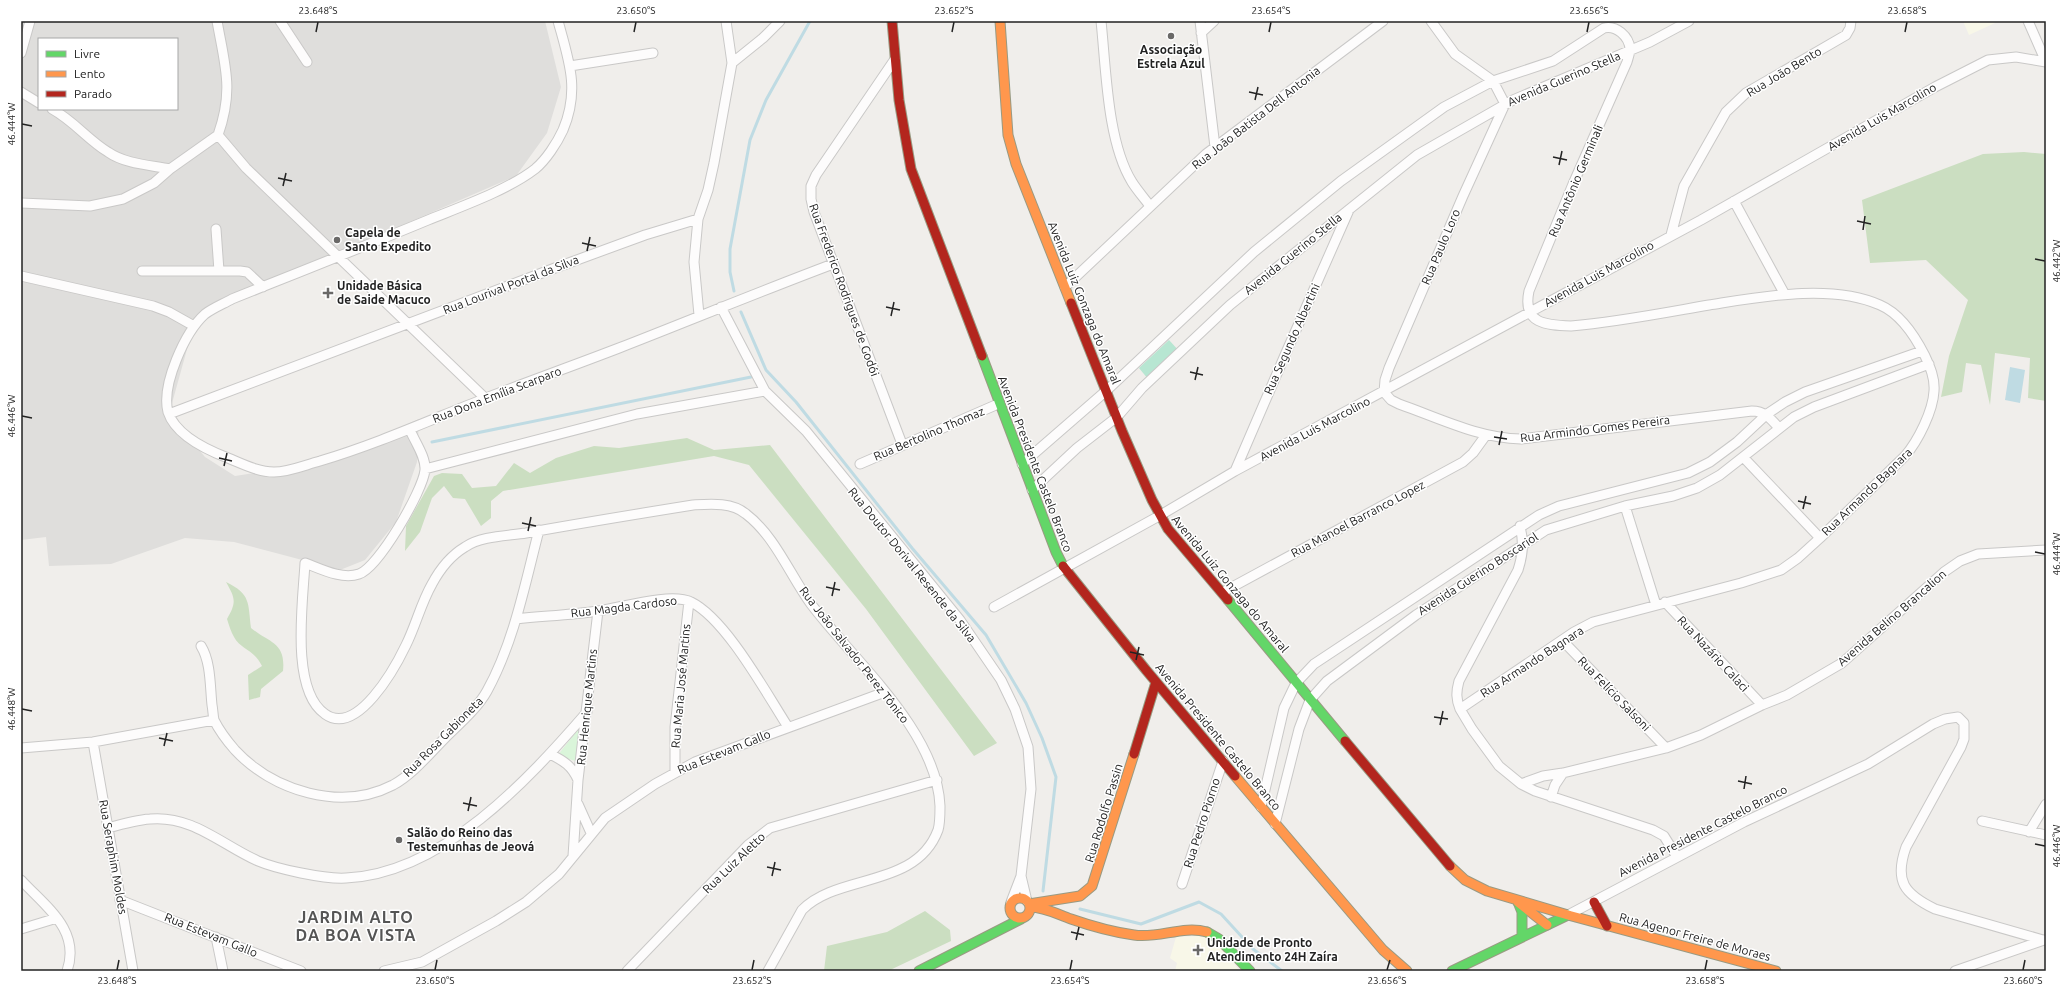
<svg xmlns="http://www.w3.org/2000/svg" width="2067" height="992" font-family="Ubuntu,sans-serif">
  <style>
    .residential { fill: #dfdedc; fill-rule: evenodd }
    .education { fill: #f8f7e8 }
    .forest { fill: #cbdec1 }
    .park { fill: #daf5da }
    .pitch { fill: #b7e6d2 }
    .water { fill: #bfdbe3 }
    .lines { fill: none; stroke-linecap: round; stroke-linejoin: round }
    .stream { stroke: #bfdbe3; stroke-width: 3 }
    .street-casing { stroke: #c9c8c7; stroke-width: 11 }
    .fast-casing { stroke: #999a82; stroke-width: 11 }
    .slow-casing { stroke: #999a82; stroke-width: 11 }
    .jam-casing { stroke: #999a82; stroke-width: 11 }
    .street { stroke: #fdfcfc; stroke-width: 9 }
    .fast { stroke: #63d668; stroke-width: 9 }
    .slow { stroke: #ff974d; stroke-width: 9 }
    .jam { stroke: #b3261e; stroke-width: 9 }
    .ticks { fill: none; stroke: #222; stroke-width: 1.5 }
    .poi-dot { fill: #6a6968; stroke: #fff; stroke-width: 1.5 }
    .labels { text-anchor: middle; stroke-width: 3; stroke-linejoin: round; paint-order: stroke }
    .poi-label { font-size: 12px; font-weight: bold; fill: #222; stroke: #fff; text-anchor: start }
    .street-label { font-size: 12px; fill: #222; stroke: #fff }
    .district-label { font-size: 16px; font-weight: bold; letter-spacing: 1px; fill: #555; stroke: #fff }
    .neatline { fill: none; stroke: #222; stroke-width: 1.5 }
    .ticks-label { font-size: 10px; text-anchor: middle; fill: #222 }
  </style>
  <rect width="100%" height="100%" fill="#f0eeeb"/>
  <path class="residential" d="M 21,21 L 545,21 L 561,87 L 547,133 L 516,176 L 206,310 L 191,335 L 169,414 L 205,457 L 235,476 L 321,463 L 419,419 L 417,462 L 396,522 L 365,560 L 340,570 L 234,542 L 185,538 L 111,564 L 49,566 L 46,537 L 21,540 ZM 39,39 L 177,39 L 177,109 L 39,109 Z"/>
  <path class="education" d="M 1963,21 L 1994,21 L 1995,23 L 1969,35 Z
    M 1199,936 L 1216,941 L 1240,971 L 1175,971 L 1177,963 L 1170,958 L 1176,937 Z"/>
  <path class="forest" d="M 2024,152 L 2046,154 L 2046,401 L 2028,398 L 2030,358 L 1995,353 L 1990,405 L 1981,365 L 1966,363 L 1962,392 L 1941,397 L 1949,356 L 1968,300 L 1926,260 L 1870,263 L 1862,200 L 1983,154 Z
    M 687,438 L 714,450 L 770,445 L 997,743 L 974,756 L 866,609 L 749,465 L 714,456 L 503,491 L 491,501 L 491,518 L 481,526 L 465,499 L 453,498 L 444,486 L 432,498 L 420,532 L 405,551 L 406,526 L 434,476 L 442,473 L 462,474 L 472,488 L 496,486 L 514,463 L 530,473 L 556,458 L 594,446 L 619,448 Z
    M 226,582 C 251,594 248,603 251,628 C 269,643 286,642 283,671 L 261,689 L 260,697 L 249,700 L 248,675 L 262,666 C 254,649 241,650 234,637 C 231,632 229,625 227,619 C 237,602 235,598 226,582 Z
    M 925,911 L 950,930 L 951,941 L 888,971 L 824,971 L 827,946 L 887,932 Z"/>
  <path class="park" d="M 583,723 L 575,761 L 558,755 Z"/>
  <path class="pitch" d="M 1169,340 L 1179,351 L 1148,379 L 1139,368 Z"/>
  <path class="water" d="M 2010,367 L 2025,370 L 2020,403 L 2005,400 Z"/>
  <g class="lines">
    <path class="stream" d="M 734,291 L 730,272 L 730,249 L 750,140 L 766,100 L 810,21
      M 741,312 L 766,370 L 796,402 L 912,548 L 986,635 L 1026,703 L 1042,738 L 1056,777 L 1043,891
      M 432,442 L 751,377
      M 1080,909 L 1141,924 L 1199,902 L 1221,914 L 1253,949 L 1282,971"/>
    <g class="street-casing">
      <path id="street" d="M 217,21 C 225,66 234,90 218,135
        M 280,21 L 307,62
        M 558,21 C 569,61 580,90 563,130 C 557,143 546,160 535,169 C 508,190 460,207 428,220 C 363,247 297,273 232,299 C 223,304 213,308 205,314 C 185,332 161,385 168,412 C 176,436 207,450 228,458 C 243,464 258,472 274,472 C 289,472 305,465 320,461 C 377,444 430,420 486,398 C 530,381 575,365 619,348 C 691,320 761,291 833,264
        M 1101,21 C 1106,67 1107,142 1132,182 C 1137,190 1144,198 1150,206
        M 1200,21 L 1215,147
        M 1431,21 L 1455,54 L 1493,81 L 1505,104 L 1463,196 L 1389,368 L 1385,380 L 1384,392 L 1391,400 L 1399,404 C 1439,418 1478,438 1521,439 L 1752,411 C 1765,411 1771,419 1779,428
        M 2028,21 L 2046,62
        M 1201,33 L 1214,21
        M 21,53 L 30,21
        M 895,59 L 816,175 L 811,186 L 811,199 L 814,212 L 902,444
        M 732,63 L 763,38 L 780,21
        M 570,66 L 653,53
        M 21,92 L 39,103
        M 52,109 C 74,121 88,140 108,152 C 125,164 150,165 170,169
        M 218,135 L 246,168 L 485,398
        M 1734,201 L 1784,293
        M 21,203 L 90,206 L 123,199 L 154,183 L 170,169 L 218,135
        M 216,229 L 219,271
        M 1671,235 L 1684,186 L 1726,112 L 1746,93 L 1846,35 L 1850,28 L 1851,21
        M 142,271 L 240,271 L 247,272 L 263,287
        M 21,276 L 153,306 L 169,312 L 194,326
        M 1065,287 L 1206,154 L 1383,21
        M 721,307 L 765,391 L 806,431 L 960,620 L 1001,680 L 1015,709 L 1028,747 L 1031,789 L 1021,876 L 1011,902
        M 699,315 L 694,262 L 698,219 L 708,190 L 714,163 L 732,63 L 726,21
        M 169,414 L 555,268 L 645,235 L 698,219
        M 410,430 C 415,442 426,457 425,470 C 423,491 378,568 359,574 C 342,580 321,569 305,563 C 303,601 290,690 325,714 C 357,737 395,668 406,645 C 416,625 421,603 432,584 C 440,569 450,556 465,547 C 481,536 507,536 526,533 C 581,523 637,514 693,505 C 710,504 732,502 746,514 C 775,536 790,575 811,604 C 854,661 937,731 940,806 C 940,814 940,824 938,830 C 916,889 838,873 802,910 L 768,971
        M 1744,458 L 1820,538
        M 860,464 L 998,404
        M 1022,464 L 1106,391 L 1254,252 L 1341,181 L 1444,107 L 1493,81 L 1553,61 L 1604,28 C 1616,25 1629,36 1630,49 C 1630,53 1628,58 1627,62 L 1573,184 L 1529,291 C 1522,324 1546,325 1571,326 C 1618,322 1663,313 1709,305 C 1760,297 1831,283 1880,305 C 1901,314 1915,336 1925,356 C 1930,367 1935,378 1934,391 C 1933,411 1918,441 1905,456 L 1820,538 L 1798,558 L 1781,570 L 1741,583 L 1593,622 L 1574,632 L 1460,709
        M 425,469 L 637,414 L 765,391
        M 1235,471 L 1285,355 L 1349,210
        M 1032,490 L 1077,448 L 1117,417 L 1142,388 L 1230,305 L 1417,155 L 1513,100 L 1650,42 L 1689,21
        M 1625,506 L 1656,605
        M 1520,526 C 1524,543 1523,554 1518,570 L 1459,681 C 1456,692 1456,699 1460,709 L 1472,729 L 1499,766 L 1521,784 L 1535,791 L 1653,830 L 1664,836 L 1677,857
        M 1223,592 L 1463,462 L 1473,453 L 1486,435
        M 1665,602 L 1762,705
        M 994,607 L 1159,516 L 1235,471 L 1701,220 L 1935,87 L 1988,60 L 2016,57 L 2046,62
        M 516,619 C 544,616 571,615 598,611 C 620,608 671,592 691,602 C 726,619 766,693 788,727
        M 1562,640 L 1666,748
        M 201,646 C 211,662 210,687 212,705 C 213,710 213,716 214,720 C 219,730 228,742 235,750 C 273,791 341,812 393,785 C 413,774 429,754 445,738 C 459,724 477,709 487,691 C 514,642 525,584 539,530
        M 93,742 L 133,971
        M 21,748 L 93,742 L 214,720
        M 550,754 C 564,761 572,766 578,780
        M 675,771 L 675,727 L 689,601
        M 1521,784 L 1543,776 L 1563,773 L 1666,748 L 1701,735 L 1762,705 L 1787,695 L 1842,663 L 1944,572 L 1960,561 L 1978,554 L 2046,550
        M 1551,797 L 1555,785 L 1563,773
        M 578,804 L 591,833
        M 1261,807 L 1284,708 L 1296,683 L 1314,664 L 1539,515 L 1559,506 L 1688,473 L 1710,462 L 1737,442 L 1767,414 L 1785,402 L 1805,392 L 1922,351
        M 1982,821 L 2046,835
        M 1275,824 L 1299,729 L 1310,700 L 1327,681 L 1416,615 L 1546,530 L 1625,506 L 1673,496 L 1697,488 L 1720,475 L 1794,417 L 1814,407 L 1929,364
        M 108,828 C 122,824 136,820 150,819 C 192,815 222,845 258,861 C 272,867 286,870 301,873 C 316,876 331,879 346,878 C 442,874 528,780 587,712
        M 2029,832 L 2046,804
        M 573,856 L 578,780 L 598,611
        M 1021,876 L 1027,901
        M 21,880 C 46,907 81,930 67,971
        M 1182,884 L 1223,761
        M 120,900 L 301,971
        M 1568,915 L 1744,822 L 1868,764 L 1933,724 L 1945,719 L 1958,717 L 1964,723 L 1964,739 L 1961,747 L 1906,847 C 1894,881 1904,894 1935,909 L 2043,940
        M 21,929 L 57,918
        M 216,937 L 223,971
        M 384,971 L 422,962 L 496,921 L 526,902 L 559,874 L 605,818 L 655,784 L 695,762 L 885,692
        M 627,971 L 748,845 L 770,828 L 937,780
        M 1955,971 L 2044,940"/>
    </g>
    <g class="fast-casing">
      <path id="fast" d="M 982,356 L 1056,552 L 1063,566
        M 1228,600 L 1345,741
        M 1518,902 L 1522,912 L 1522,937
        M 1207,932 L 1219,939 L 1250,971
        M 919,971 L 1021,919
        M 1452,971 L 1568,915"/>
    </g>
    <g class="slow-casing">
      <path id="slow" d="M 1000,21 L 1008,135 L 1016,164 L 1071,303
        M 1235,776 L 1383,950 L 1407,971
        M 1450,866 L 1465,880 L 1487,891 L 1568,915 L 1776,971
        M1010 908a10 10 0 1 1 20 0a10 10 0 1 1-20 0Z
        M 1518,902 L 1547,925
        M 1029,904 L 1080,896 L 1092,886 L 1134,754
        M 1030,907 C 1044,907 1057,914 1071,919 C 1091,926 1112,932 1134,935 C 1158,939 1183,925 1207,932"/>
    </g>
    <g class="jam-casing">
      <path id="jam" d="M 892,21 L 899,100 L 911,169 L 982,356
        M 1071,303 L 1122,431 L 1152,500 L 1168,529 L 1228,600
        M 1063,566 L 1146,670 L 1235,776
        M 1345,741 L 1450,866
        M 1134,754 L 1156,682
        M 1594,902 L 1607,926"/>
    </g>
    <use href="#street" class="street"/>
    <use href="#fast" class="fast"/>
    <use href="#slow" class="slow"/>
    <use href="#jam" class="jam"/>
  </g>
  <path class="ticks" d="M 316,32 L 318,22M 634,32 L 636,22M 952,32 L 954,22M 1269,32 L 1271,22M 1587,32 L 1589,22M 1905,32 L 1907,22M 1249,92 L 1263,95M 1255,100 L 1258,87M 22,124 L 32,126M 1553,157 L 1567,160M 1559,165 L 1562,151M 278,178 L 292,181M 283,186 L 286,173M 1857,221 L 1871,224M 1863,230 L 1865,216M 582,243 L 596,246M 587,251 L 590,237M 2035,259 L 2045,261M 886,307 L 900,310M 891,316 L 894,302M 1190,372 L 1203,375M 1195,380 L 1198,367M 22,416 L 32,418M 1494,437 L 1507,439M 1499,445 L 1502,431M 219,458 L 232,461M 224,466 L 227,453M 1798,501 L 1811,504M 1803,509 L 1806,496M 522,523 L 536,526M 528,531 L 531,517M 2035,552 L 2045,554M 826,587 L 840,590M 832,596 L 835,582M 1130,652 L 1144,655M 1136,660 L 1139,647M 22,709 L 32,711M 1434,717 L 1448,719M 1440,725 L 1443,711M 159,738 L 173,741M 164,746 L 167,733M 1738,781 L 1752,784M 1744,789 L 1746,776M 463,803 L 477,806M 468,811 L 471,797M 2035,844 L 2045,846M 767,867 L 781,870M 772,876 L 775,862M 1071,932 L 1084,935M 1076,940 L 1079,927M 117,970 L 119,960M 435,970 L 437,960M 752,970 L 754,960M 1070,970 L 1072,960M 1387,970 L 1390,960M 1705,970 L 1707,960M 2023,970 L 2025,960"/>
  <g class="poi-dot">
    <circle cx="1171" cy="36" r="4"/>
    <circle cx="337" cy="240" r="4"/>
    <path d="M326 287h4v4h4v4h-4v4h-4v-4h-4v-4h4z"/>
    <circle cx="399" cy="840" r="4"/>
    <path d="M1196 944h4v4h4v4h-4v4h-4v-4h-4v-4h4z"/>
  </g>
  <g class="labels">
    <g class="poi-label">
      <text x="1171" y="54" text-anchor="middle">Associação<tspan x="1171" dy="14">Estrela Azul</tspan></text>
      <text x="345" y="237">Capela de<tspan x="345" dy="14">Santo Expedito</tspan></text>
      <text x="337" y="290">Unidade Básica<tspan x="337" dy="14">de Saide Macuco</tspan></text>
      <text x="407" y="837">Salão do Reino das<tspan x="407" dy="14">Testemunhas de Jeová</tspan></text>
      <text x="1207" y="947">Unidade de Pronto<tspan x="1207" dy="14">Atendimento 24H Zaíra</tspan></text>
    </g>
    <g class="street-label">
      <text transform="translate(1784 72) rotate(-31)" y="4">Rua João Bento</text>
      <text transform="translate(1564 79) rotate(-23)" y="4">Avenida Guerino Stella</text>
      <text transform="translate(1882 117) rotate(-30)" y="4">Avenida Luis Marcolino</text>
      <text transform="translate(1256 118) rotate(-38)" y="4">Rua João Batista Dell Antonia</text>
      <text transform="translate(1576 181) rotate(-67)" y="4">Rua Antônio Germinali</text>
      <text transform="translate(1441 247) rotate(-67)" y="4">Rua Paulo Loro</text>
      <text transform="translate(1293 254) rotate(-39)" y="4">Avenida Guerino Stella</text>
      <text transform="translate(1599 274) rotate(-29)" y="4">Avenida Luis Marcolino</text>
      <text transform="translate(511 285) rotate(-21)" y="4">Rua Lourival Portal da Silva</text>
      <text transform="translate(844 290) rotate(70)" y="4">Rua Frederico Rodrigues de Godói</text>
      <text transform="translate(1084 303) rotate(68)" y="4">Avenida Luiz Gonzaga do Amaral</text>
      <text transform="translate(1292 339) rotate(-66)" y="4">Rua Segundo Albertini</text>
      <text transform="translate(497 395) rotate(-21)" y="4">Rua Dona Emília Scarparo</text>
      <text transform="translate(1315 429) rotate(-28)" y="4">Avenida Luis Marcolino</text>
      <text transform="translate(1595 429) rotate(-7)" y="4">Rua Armindo Gomes Pereira</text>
      <text transform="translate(929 434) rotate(-23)" y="4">Rua Bertolino Thomaz</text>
      <text transform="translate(1035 464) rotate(69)" y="4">Avenida Presidente Castelo Branco</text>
      <text transform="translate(1867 492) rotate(-44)" y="4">Rua Armando Bagnara</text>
      <text transform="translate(1358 519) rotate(-28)" y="4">Rua Manoel Barranco Lopez</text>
      <text transform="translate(912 565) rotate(51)" y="4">Rua Doutor Dorival Resende da Silva</text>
      <text transform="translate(1478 574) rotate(-33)" y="4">Avenida Guerino Boscariol</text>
      <text transform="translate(1230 584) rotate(50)" y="4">Avenida Luiz Gonzaga do Amaral</text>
      <text transform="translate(624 607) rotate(-7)" y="4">Rua Magda Cardoso</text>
      <text transform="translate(1892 618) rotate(-41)" y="4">Avenida Belino Brancalion</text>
      <text transform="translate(1713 654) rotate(47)" y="4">Rua Nazário Calaci</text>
      <text transform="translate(854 655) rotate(52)" y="4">Rua João Salvador Perez Tônico</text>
      <text transform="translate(1532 662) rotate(-33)" y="4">Rua Armando Bagnara</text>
      <text transform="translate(681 686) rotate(-85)" y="4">Rua Maria José Martins</text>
      <text transform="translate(1614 694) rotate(46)" y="4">Rua Felício Salsoni</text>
      <text transform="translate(587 707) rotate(-84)" y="4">Rua Henrique Martins</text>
      <text transform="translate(443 737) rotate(-45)" y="4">Rua Rosa Gabioneta</text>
      <text transform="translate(1218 737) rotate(50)" y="4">Avenida Presidente Castelo Branco</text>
      <text transform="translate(724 752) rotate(-22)" y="4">Rua Estevam Gallo</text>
      <text transform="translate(1104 813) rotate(-73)" y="4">Rua Rodolfo Passin</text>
      <text transform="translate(1202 823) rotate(-72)" y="4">Rua Pedro Piorno</text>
      <text transform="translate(1703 831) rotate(-27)" y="4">Avenida Presidente Castelo Branco</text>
      <text transform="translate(113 857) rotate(80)" y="4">Rua Seraphim Moldes</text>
      <text transform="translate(734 863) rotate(-44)" y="4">Rua Luiz Aletto</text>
      <text transform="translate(211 935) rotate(22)" y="4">Rua Estevam Gallo</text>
      <text transform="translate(1695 937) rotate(15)" y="4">Rua Agenor Freire de Moraes</text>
    </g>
    <g class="district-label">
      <text x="356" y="923">JARDIM ALTO<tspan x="356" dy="18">DA BOA VISTA</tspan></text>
    </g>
  </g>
  <rect width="2067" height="992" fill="none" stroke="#ffffff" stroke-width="44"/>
  <rect x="38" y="38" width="140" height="72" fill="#ffffff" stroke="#a7a7a7"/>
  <rect x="46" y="51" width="20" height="6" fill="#63d668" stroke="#a7a7a7"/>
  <text x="74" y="58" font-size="12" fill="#222222">Livre</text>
  <rect x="46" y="71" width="20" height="6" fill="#ff974d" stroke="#a7a7a7"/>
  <text x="74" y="78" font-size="12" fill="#222222">Lento</text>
  <rect x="46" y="91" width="20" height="6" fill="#b3261e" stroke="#a7a7a7"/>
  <text x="74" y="98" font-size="12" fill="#222222">Parado</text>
  <rect x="22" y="22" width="2023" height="948" class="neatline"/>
  <g class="ticks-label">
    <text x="318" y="14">23.648°S</text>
    <text x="636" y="14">23.650°S</text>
    <text x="954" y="14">23.652°S</text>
    <text x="1271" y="14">23.654°S</text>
    <text x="1589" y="14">23.656°S</text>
    <text x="1907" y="14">23.658°S</text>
    <text transform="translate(11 124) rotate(-90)" y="4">46.444°W</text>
    <text transform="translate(2056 261) rotate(-90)" y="4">46.442°W</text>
    <text transform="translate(11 416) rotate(-90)" y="4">46.446°W</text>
    <text transform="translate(2056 554) rotate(-90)" y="4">46.444°W</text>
    <text transform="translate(11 709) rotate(-90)" y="4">46.448°W</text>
    <text transform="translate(2056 846) rotate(-90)" y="4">46.446°W</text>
    <text x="117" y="984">23.648°S</text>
    <text x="435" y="984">23.650°S</text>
    <text x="752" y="984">23.652°S</text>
    <text x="1070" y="984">23.654°S</text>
    <text x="1387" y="984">23.656°S</text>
    <text x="1705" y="984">23.658°S</text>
    <text x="2023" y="984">23.660°S</text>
  </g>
</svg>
